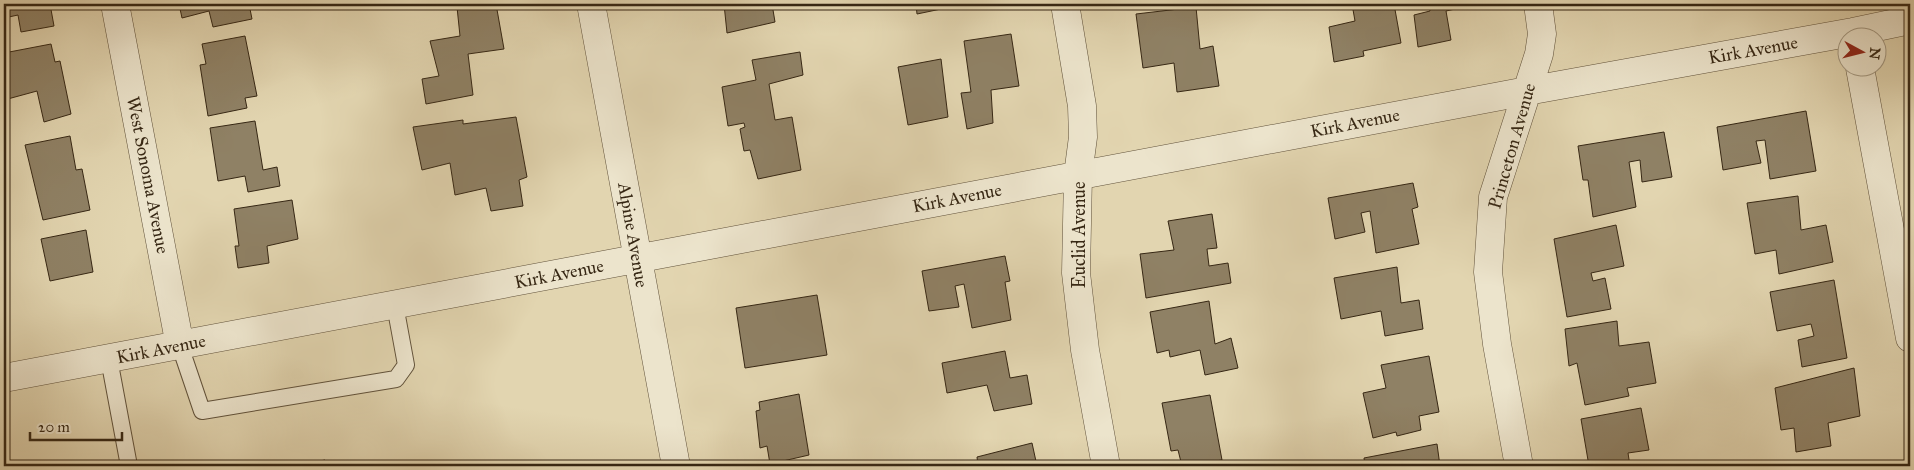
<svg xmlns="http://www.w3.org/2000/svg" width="1914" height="470" font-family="'IM FELL Great Primer',serif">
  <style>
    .building { fill: #8f8165; stroke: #362714 }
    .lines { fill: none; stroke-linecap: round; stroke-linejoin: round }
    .service-casing { stroke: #61523b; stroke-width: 18 }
    .minor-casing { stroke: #61523b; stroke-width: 29 }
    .service { stroke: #ece4cc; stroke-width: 16 }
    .minor { stroke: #ece4cc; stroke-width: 28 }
    .labels { text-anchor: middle; stroke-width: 4.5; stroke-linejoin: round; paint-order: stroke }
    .street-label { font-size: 18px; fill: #362714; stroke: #ece4cc }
  </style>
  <rect width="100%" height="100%" fill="#e2d5b0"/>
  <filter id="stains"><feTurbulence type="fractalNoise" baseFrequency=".004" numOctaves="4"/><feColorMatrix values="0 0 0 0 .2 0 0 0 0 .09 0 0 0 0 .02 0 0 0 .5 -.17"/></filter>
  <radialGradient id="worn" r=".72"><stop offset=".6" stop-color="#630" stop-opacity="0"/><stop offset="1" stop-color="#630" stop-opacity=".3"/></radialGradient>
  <path class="building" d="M 4,4 L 50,4 L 54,26 L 21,32 L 18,15 L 4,18 Z
    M 179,4 L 249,4 L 252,19 L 213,27 L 209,11 L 182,18 Z
    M 474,4 L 496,4 L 504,49 L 468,54 L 473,95 L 426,104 L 422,79 L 439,76 L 430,41 L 460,36 L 457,7 Z
    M 685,4 L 709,4 L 686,8 Z
    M 724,4 L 772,4 L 775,22 L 727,33 Z
    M 916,4 L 965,4 L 917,14 Z
    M 1352,4 L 1394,4 L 1401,43 L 1363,51 L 1364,56 L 1334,62 L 1329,27 L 1355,21 Z
    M 1429,4 L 1478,4 L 1446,11 L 1451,40 L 1418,47 L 1414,15 L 1430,11 Z
    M 1196,7 L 1200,49 L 1213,46 L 1219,86 L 1177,92 L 1174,63 L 1143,68 L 1136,14 Z
    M 1011,34 L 1019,86 L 991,90 L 993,123 L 967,129 L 961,93 L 971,92 L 964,41 Z
    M 245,36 L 257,96 L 245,98 L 247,108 L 208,116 L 200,65 L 206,64 L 202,44 Z
    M 51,44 L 55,62 L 60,61 L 71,114 L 44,122 L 37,91 L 4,100 L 4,53 Z
    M 800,52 L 803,75 L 769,84 L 775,120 L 792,117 L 801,170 L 758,179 L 750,150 L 744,151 L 740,129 L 745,127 L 744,123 L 728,126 L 722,87 L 756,80 L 752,60 Z
    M 941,59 L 948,117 L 908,125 L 898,67 Z
    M 1806,111 L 1816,171 L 1770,179 L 1765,140 L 1756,141 L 1761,163 L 1723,170 L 1717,127 Z
    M 516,117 L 527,177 L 519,180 L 523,206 L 491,211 L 486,188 L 455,195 L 450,163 L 422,170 L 413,127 L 463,120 L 463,124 Z
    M 255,121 L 263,170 L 277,167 L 280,186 L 248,192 L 245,176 L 218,181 L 210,128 Z
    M 1664,132 L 1672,177 L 1642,182 L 1640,160 L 1629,162 L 1636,207 L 1593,217 L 1588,180 L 1583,180 L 1578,146 Z
    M 70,136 L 76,170 L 82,169 L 90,210 L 43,220 L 25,145 Z
    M 1413,183 L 1418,207 L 1412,209 L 1419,244 L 1376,253 L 1370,211 L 1361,213 L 1365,232 L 1335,239 L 1328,198 Z
    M 1798,196 L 1801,230 L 1826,225 L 1833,262 L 1779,274 L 1776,250 L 1755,254 L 1747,203 Z
    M 292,200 L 298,239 L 267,246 L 269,263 L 238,268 L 235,246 L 239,246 L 234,209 Z
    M 1212,214 L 1217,248 L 1207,249 L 1209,266 L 1228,263 L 1231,283 L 1146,298 L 1140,254 L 1174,250 L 1168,221 Z
    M 1616,225 L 1624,266 L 1591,273 L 1593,281 L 1605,278 L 1611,309 L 1567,317 L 1554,239 Z
    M 86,230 L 93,272 L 50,281 L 41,239 Z
    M 1005,256 L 1010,281 L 1005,282 L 1011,320 L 972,328 L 964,284 L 955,286 L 959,307 L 929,311 L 922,271 Z
    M 1397,267 L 1401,303 L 1419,300 L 1423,329 L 1385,336 L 1381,311 L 1341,319 L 1334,278 Z
    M 1834,280 L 1847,358 L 1802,367 L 1798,340 L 1814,336 L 1811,324 L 1777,331 L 1770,292 Z
    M 817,295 L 827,355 L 745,368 L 736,308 Z
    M 1209,301 L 1215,344 L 1231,338 L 1238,368 L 1205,375 L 1200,350 L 1170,357 L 1169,350 L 1157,353 L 1150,312 Z
    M 1617,321 L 1619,346 L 1649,342 L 1656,383 L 1627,388 L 1629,396 L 1585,405 L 1577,363 L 1569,366 L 1565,329 Z
    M 1005,351 L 1010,378 L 1027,375 L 1032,404 L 994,411 L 987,385 L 947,393 L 942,363 Z
    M 1429,356 L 1439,412 L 1419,416 L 1421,430 L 1397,436 L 1396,432 L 1373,438 L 1363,393 L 1386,388 L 1381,365 Z
    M 1854,368 L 1860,416 L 1828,423 L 1831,446 L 1796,452 L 1794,428 L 1781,430 L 1775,388 Z
    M 799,394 L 809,455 L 770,464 L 767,446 L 760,448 L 756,411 L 760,410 L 759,402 Z
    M 1210,395 L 1222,460 L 1182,466 L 1178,450 L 1171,451 L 1162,403 Z
    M 1641,408 L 1649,450 L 1628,453 L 1630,466 L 1589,466 L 1581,419 Z
    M 1032,443 L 1037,466 L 978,466 L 977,457 Z
    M 1437,444 L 1440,466 L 1365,466 L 1364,458 Z
    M 325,460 L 326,466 L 298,466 L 298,465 Z"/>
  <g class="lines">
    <g class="service-casing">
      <path id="service" d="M 180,346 L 202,411 L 396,379 L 406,365 L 395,305
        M 109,359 L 129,466"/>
    </g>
    <g class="minor-casing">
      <path id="minor" d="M 115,4 L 180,346
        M 591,4 L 676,466
        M 1065,4 L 1082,106 L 1083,137 L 1078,175 L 1076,273 L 1085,350 L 1106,466
        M 1860,68 L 1910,338
        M 4,378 L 1527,91 L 1853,32 L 1910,20
        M 1519,466 L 1497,344 L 1488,272 L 1493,197 L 1539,54 L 1542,34 L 1538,4"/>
    </g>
    <use href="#service" class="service"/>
    <use href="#minor" class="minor"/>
  </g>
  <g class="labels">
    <g class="street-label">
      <text transform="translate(1753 50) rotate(-10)" y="6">Kirk Avenue</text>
      <text transform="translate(1355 123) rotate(-11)" y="6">Kirk Avenue</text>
      <text transform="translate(1512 146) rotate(-74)" y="6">Princeton Avenue</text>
      <text transform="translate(148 175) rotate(79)" y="6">West Sonoma Avenue</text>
      <text transform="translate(957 198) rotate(-11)" y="6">Kirk Avenue</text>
      <text transform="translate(633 235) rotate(80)" y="6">Alpine Avenue</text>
      <text transform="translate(1079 235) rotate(-90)" y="6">Euclid Avenue</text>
      <text transform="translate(559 274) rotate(-11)" y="6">Kirk Avenue</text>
      <text transform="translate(161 349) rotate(-11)" y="6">Kirk Avenue</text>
    </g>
  </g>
  <rect width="1914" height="470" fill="none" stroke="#e2d5b0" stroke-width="20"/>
  <rect x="5" y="5" width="1904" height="460" fill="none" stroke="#362714" stroke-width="2.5"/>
  <rect x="10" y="10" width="1894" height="450" fill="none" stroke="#362714"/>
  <g transform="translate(1862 52) rotate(97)"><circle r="24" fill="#ece4cc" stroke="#a39882"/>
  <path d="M0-4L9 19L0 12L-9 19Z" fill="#8f2418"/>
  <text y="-8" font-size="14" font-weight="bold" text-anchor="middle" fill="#362714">N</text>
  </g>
  <path d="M30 432v8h92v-8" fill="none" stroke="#362714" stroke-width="2.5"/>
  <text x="38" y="432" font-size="15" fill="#362714" stroke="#ece4cc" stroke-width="4" paint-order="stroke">20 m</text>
  <rect width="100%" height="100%" filter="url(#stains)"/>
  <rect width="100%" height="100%" fill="url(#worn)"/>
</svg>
